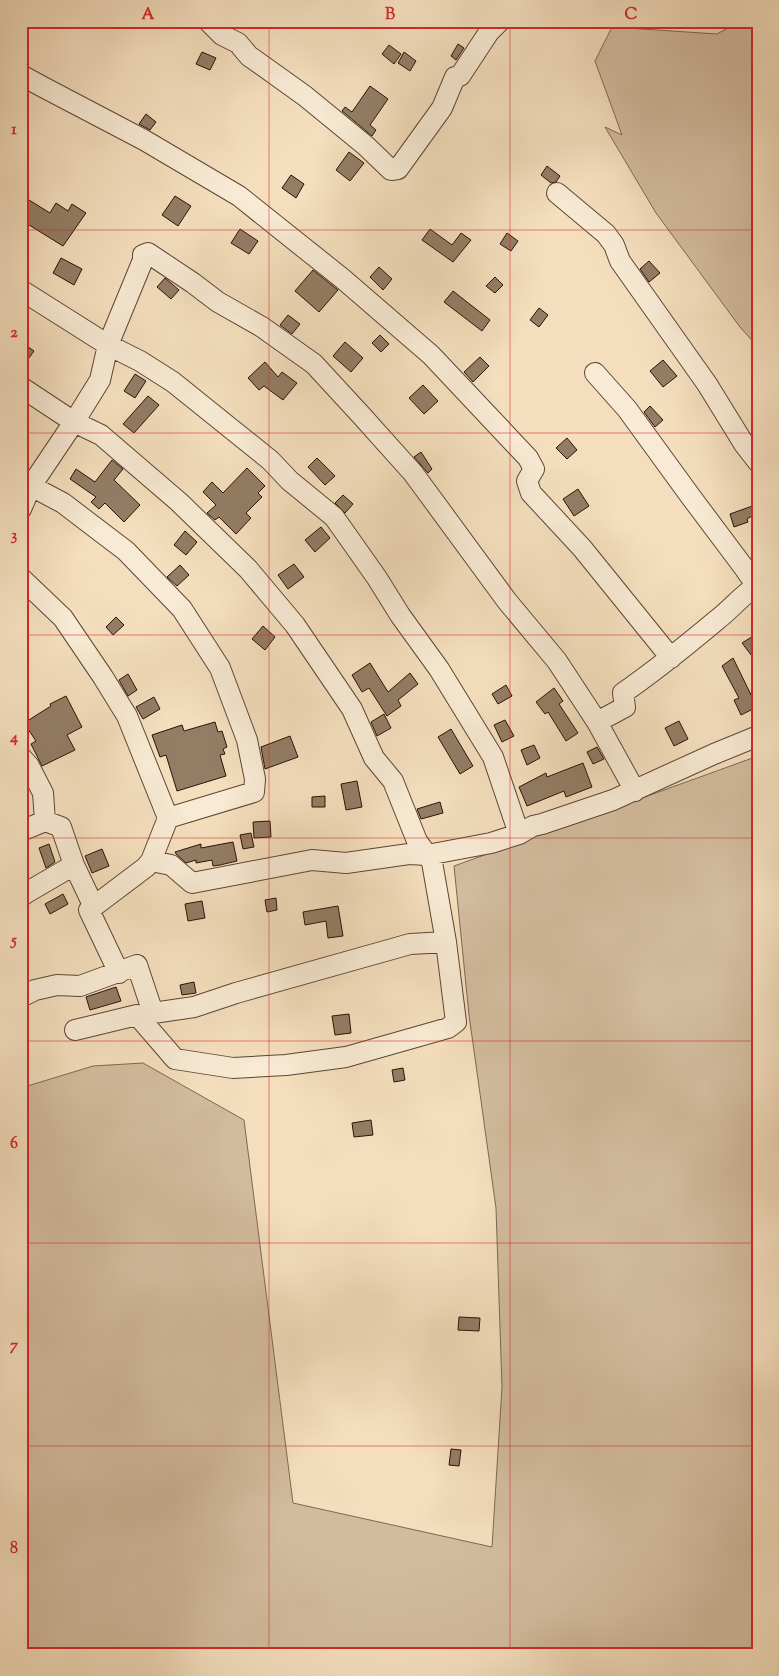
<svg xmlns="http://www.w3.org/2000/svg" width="779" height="1676" font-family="'Sorts Mill Goudy',serif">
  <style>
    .green { fill: #d2bb9e; stroke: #7e6752 }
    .building { fill: #937d65; stroke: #2a1305 }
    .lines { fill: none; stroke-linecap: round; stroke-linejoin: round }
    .minor-casing { stroke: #5c4633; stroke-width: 22 }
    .minor { stroke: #f8ead4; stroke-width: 20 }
    .grid { fill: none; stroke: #d62828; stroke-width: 1; stroke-opacity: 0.55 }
    .neatline { fill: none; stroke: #d62828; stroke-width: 2 }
    .grid-label { font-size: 16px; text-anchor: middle; font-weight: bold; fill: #d62828 }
  </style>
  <rect width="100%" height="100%" fill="#f4debd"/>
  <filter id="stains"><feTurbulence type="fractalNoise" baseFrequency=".004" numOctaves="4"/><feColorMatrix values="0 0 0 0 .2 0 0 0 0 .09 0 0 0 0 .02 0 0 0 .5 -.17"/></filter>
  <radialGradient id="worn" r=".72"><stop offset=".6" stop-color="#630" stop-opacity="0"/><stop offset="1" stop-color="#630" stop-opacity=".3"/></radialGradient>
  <path class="green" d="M 740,21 L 758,21 L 758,347 L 740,327 L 656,213 L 605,127 L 622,135 L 595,61 L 612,27 L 717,34 Z
    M 758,756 L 758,1655 L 21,1655 L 21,1088 L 93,1066 L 143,1063 L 244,1120 L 293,1503 L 492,1547 L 502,1387 L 496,1208 L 469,1015 L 454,866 Z"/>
  <path class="building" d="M 458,44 L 464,48 L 456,60 L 451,56 Z
    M 389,45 L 401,54 L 394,64 L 382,54 Z
    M 202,52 L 216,58 L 210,70 L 196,64 Z
    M 404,52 L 416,61 L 410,71 L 398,63 Z
    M 370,86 L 388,99 L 370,125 L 376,130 L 372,136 L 342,111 L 345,107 L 352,112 Z
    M 146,114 L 156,122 L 150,130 L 139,124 Z
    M 349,152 L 364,163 L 350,181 L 336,170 Z
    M 547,166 L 560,176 L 556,182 L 551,183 L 541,175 Z
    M 291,175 L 304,184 L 296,198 L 282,188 Z
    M 21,195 L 50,213 L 56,203 L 68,211 L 72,204 L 86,213 L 63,246 L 21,220 Z
    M 175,196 L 191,206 L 178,226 L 162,215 Z
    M 240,229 L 258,241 L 249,254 L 231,243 Z
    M 430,229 L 452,245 L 461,233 L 471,240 L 453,262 L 422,240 Z
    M 507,233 L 518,241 L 511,251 L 500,244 Z
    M 61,258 L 82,269 L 74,285 L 53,273 Z
    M 649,261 L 660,273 L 649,282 L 640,269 Z
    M 379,267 L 392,279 L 383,290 L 370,277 Z
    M 313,270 L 338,290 L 319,312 L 295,291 Z
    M 495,277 L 503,285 L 495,293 L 486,286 Z
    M 165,278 L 179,290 L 171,299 L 157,287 Z
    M 453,291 L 490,320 L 482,331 L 444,302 Z
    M 539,308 L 548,315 L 539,327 L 530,320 Z
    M 288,315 L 300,324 L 292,334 L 280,325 Z
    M 380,335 L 389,344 L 381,352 L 372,343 Z
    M 21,342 L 34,351 L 21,369 Z
    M 345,342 L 363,358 L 351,372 L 333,356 Z
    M 480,357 L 489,366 L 473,382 L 464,372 Z
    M 663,360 L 677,376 L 663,387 L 650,371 Z
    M 265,362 L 278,377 L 282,372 L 297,383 L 283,400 L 264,386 L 259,390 L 248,378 Z
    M 135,374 L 146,381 L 135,398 L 124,391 Z
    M 423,385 L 438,401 L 424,414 L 409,398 Z
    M 148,396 L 159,405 L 134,433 L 123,424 Z
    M 650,406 L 663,420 L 655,427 L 644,412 Z
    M 567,438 L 577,450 L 567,459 L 556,448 Z
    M 421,452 L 432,469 L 428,473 L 414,457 Z
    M 317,458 L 335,476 L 325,485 L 308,467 Z
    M 112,460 L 123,469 L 114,480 L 140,505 L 124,522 L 105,503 L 99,509 L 91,502 L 96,497 L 70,479 L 76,469 L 95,482 Z
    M 247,468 L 265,486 L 258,493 L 262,497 L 246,513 L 251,518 L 236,534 L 219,517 L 215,520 L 207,513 L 216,505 L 203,492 L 212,482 L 223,493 Z
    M 578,489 L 589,506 L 574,516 L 563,499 Z
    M 343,495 L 353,504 L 345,513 L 335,503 Z
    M 758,504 L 758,512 L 747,519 L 748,522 L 734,527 L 730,514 Z
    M 321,527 L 330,538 L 315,552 L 305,540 Z
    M 185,531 L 197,542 L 186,555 L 174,545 Z
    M 294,564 L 304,577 L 288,589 L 278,575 Z
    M 180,565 L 189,575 L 177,586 L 167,577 Z
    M 116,617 L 124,625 L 113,635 L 106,627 Z
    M 263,626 L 275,637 L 265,650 L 252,639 Z
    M 758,633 L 758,664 L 742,643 Z
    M 733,658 L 757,707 L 741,715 L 734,700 L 739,698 L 722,666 Z
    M 370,663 L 388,692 L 410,673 L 418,684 L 398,700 L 401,706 L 387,716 L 369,688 L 362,692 L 352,675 Z
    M 128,674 L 137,690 L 128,696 L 119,680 Z
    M 506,685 L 512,696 L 498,704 L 492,694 Z
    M 554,688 L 563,701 L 559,704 L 578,733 L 566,741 L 548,712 L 545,714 L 536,702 Z
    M 66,696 L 82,727 L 67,735 L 75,750 L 42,766 L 31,744 L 36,741 L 24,723 L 51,706 L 50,704 Z
    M 154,697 L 160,709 L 143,719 L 136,707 Z
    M 384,714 L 391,728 L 377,736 L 371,722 Z
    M 505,720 L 514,736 L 502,742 L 494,725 Z
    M 679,721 L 688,739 L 674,746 L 665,728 Z
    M 215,722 L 218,732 L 222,731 L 227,747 L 223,749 L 225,754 L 220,755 L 226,776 L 177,791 L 166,755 L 160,757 L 152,735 L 182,725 L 184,731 Z
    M 451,729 L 473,766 L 460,774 L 438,737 Z
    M 290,736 L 298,757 L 265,769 L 261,747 Z
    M 534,745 L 540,758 L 527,765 L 521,750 Z
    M 597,747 L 604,759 L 593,764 L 587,752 Z
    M 583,763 L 592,787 L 566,797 L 564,791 L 527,806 L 519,787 L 546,773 L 547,777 Z
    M 357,781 L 362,807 L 346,810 L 341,784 Z
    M 325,796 L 325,807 L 312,807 L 312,797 Z
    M 440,802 L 443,813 L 421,819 L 417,809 Z
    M 270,821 L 271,837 L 254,838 L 253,822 Z
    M 251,833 L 254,847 L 243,849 L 240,835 Z
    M 233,842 L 237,861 L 220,865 L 213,866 L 212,860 L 196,863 L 196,860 L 186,863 L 176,854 L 175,852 L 201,844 L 201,848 Z
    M 49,844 L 55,862 L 46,868 L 39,848 Z
    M 102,849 L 109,866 L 92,873 L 85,856 Z
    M 63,894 L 68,904 L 50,914 L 45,904 Z
    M 276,898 L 277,910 L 267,912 L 265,900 Z
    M 202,901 L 205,918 L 188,921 L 185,904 Z
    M 338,906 L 343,936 L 328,938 L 326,921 L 305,925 L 303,912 Z
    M 194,982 L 196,993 L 182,995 L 180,985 Z
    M 116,987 L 121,1001 L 90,1010 L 86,997 Z
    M 349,1014 L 351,1033 L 335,1035 L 332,1016 Z
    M 403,1068 L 405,1080 L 394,1082 L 392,1070 Z
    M 371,1120 L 373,1135 L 354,1137 L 352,1123 Z
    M 459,1317 L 480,1318 L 479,1331 L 458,1330 Z
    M 451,1449 L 461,1450 L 459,1466 L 449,1465 Z"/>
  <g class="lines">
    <g class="minor-casing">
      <path id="minor" d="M 208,21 L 222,35 L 238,43 L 249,56 L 305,96 L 366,146 L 391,170 L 398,169 L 442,108 L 455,77 L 460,76 L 489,32 L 500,21
        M 21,75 L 43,87 L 144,140 L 239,196 L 343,279 L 431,355 L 528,458 L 534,469 L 527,481 L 531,493 L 582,548 L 671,658
        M 557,193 L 606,234 L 614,245 L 620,261 L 707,384 L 744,444 L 758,462
        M 21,290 L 108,345 L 140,361 L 173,382 L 270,460 L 290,481 L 334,517 L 377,578 L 400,615 L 439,669 L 493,757 L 519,834
        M 595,373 L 627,409 L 691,497 L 745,569 L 758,588
        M 21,387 L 74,422 L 101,435 L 179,502 L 248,569 L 295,625 L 352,709 L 374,758 L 393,781 L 417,841 L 432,862 L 446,942 L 456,1022 L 448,1028 L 346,1057 L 286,1065 L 233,1068 L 175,1059 L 137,1015 L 75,1030
        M 31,486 L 63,503 L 126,551 L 182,609 L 220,668 L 247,740 L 255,779 L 254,792 L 168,818
        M 21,509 L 31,486 L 74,422 L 100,380 L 108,345 L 143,260 L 143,255 L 148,253 L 193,283 L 218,302 L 262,327 L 314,364 L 361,415 L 413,473 L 507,601 L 557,661 L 597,722 L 635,791
        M 21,578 L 63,618 L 103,677 L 127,716 L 168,818 L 151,861 L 146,867 L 89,910 L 119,973
        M 597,722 L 625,707 L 623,693 C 656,670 687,645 718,619 C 730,610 745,592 757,586
        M 21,757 L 29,766 L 43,793 L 45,821 L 61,827 L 74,865 L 93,905
        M 21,831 L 45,821
        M 151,861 L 171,865 L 192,883 L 312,860 L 346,863 L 409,854 L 427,855 L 491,843 L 519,834 L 533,826 L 542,824 L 613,800 L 714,754 L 758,736
        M 21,897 L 26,893 L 74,865
        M 21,997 L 35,990 L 57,985 L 80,986 L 137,965 L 153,1013 L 194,1007 L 236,993 L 410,944 L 446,942"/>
    </g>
    <use href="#minor" class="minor"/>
  </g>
  <path class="grid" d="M 269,21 L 269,1655M 510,21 L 510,1655M 21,230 L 758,230M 21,433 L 758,433M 21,635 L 758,635M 21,838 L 758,838M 21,1041 L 758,1041M 21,1243 L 758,1243M 21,1446 L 758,1446"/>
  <rect width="779" height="1676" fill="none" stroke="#f4debd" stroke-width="55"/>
  <rect x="28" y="28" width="724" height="1620" class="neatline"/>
  <g class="grid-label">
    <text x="148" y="19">A</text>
    <text x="390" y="19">B</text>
    <text x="631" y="19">C</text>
    <text x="14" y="134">1</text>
    <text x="14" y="337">2</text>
    <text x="14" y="540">3</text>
    <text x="14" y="742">4</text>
    <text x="14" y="945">5</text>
    <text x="14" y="1148">6</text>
    <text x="14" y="1350">7</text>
    <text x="14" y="1553">8</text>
  </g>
  <rect width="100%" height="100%" filter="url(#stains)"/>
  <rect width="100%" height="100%" fill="url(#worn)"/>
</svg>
